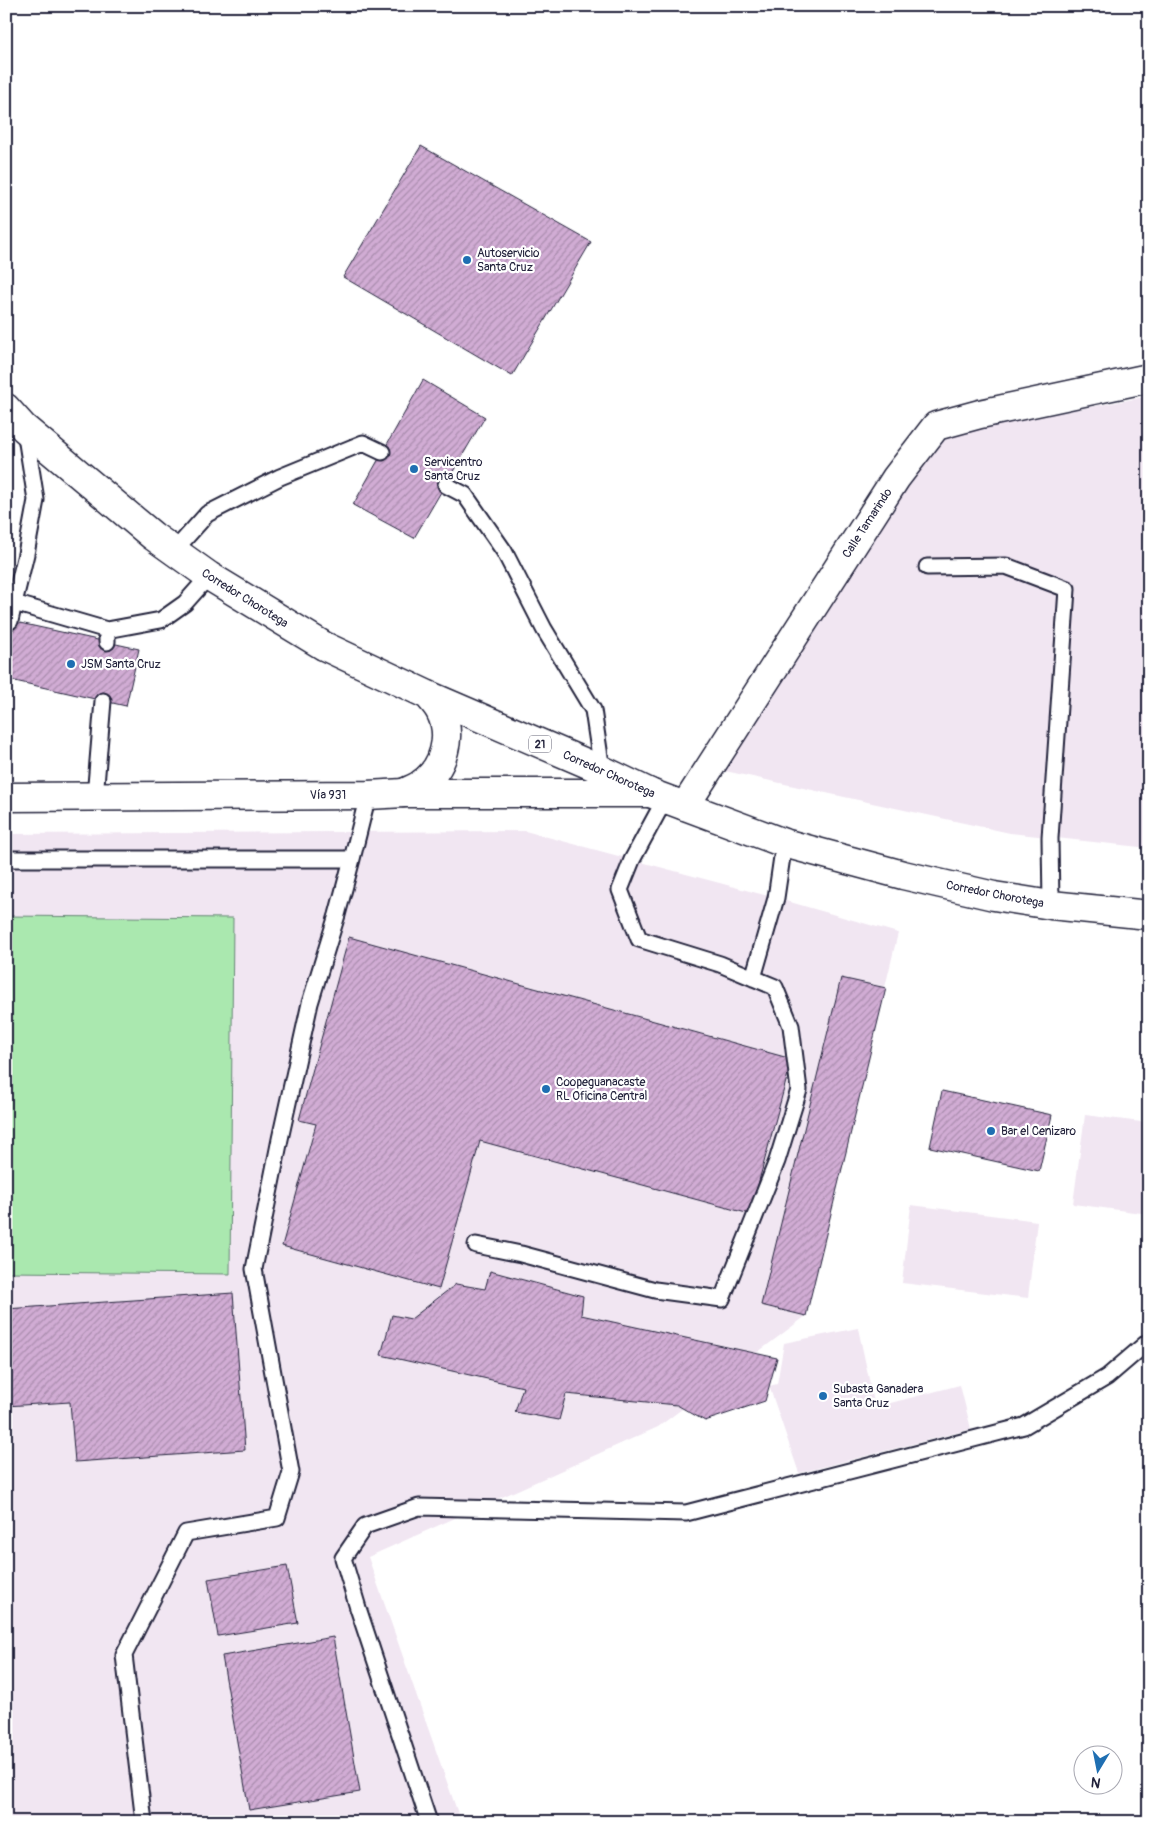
<svg xmlns="http://www.w3.org/2000/svg" width="1155" height="1828" font-family="Pangolin,sans-serif">
  <style>
    .built { fill: #f1e6f2 }
    .pitch { fill: #aae8af; stroke: #668575 }
    .building { fill: url(#building-hatch); stroke: #22223b }
    .lines { fill: none; stroke-linecap: round; stroke-linejoin: round }
    .service-casing { stroke: #22223b; stroke-width: 19 }
    .minor-casing { stroke: #22223b; stroke-width: 31 }
    .tertiary-casing { stroke: #22223b; stroke-width: 31 }
    .primary-casing { stroke: #22223b; stroke-width: 31 }
    .service { stroke: #fff; stroke-width: 15 }
    .minor { stroke: #fff; stroke-width: 28 }
    .tertiary { stroke: #fff; stroke-width: 28 }
    .primary { stroke: #fff; stroke-width: 28 }
    .poi-dot { fill: #1f6fb2; stroke: #fff; stroke-width: 2 }
    .labels { text-anchor: middle; stroke-width: 4.5; stroke-linejoin: round; paint-order: stroke }
    .shield { fill: #fff; stroke: #646476; stroke-width: 1 }
    .shield-label { font-size: 11px; font-weight: bold; fill: #22223b }
    .poi-label { font-size: 12px; fill: #22223b; stroke: #fff; text-anchor: start }
    .street-label { font-size: 12px; fill: #22223b; stroke: #fff }
  </style>
  <defs>
    <pattern id="building-hatch" width="6" height="6" patternUnits="userSpaceOnUse" patternTransform="scale(1.25)"><rect width="6" height="6" fill="#d1acd4"/><path d="M-1 1l2-2M0 6l6-6M5 7l2-2" fill="none" stroke="#a98cad"/></pattern>
  </defs>
  <rect width="100%" height="100%" fill="#fff"/>
  <filter id="ink" filterUnits="userSpaceOnUse"><feTurbulence type="fractalNoise" baseFrequency=".02" numOctaves="2"/><feDisplacementMap in="SourceGraphic" scale="10" xChannelSelector="R" yChannelSelector="G"/><feConvolveMatrix kernelMatrix="1 2 1 2 8 2 1 2 1" color-interpolation-filters="sRGB"/></filter>
  <g filter="url(#ink)">
    <path class="built" d="M 1149,396 L 1149,848 L 1010,833 L 716,769 L 935,436 Z
      M 525,831 L 776,898 L 898,933 L 806,1316 L 658,1427 L 368,1557 L 461,1822 L 6,1822 L 6,834 Z
      M 1085,1115 L 1149,1123 L 1149,1214 L 1073,1204 Z
      M 911,1205 L 1037,1221 L 1028,1298 L 902,1283 Z
      M 858,1328 L 875,1407 L 960,1385 L 971,1429 L 799,1473 L 769,1386 L 777,1384 L 784,1343 Z"/>
    <path class="pitch" d="M 6,916 L 233,918 L 230,1274 L 6,1272 Z"/>
    <path class="building" d="M 421,146 L 591,242 L 512,376 L 343,277 Z
      M 423,380 L 485,417 L 414,538 L 353,505 Z
      M 6,620 L 139,649 L 126,706 L 6,679 Z
      M 349,937 L 792,1059 L 750,1214 L 480,1141 L 439,1289 L 282,1246 L 316,1124 L 299,1120 Z
      M 841,978 L 886,988 L 806,1316 L 761,1305 Z
      M 942,1091 L 1052,1115 L 1039,1171 L 930,1147 Z
      M 490,1271 L 583,1296 L 581,1315 L 777,1358 L 765,1401 L 705,1421 L 677,1405 L 566,1394 L 559,1420 L 515,1412 L 523,1387 L 381,1355 L 392,1315 L 411,1319 L 456,1284 L 485,1289 Z
      M 233,1293 L 245,1450 L 75,1462 L 70,1402 L 6,1406 L 6,1309 Z
      M 287,1566 L 298,1623 L 218,1636 L 208,1579 Z
      M 333,1637 L 360,1792 L 249,1810 L 222,1656 Z"/>
    <g class="lines">
      <g class="service-casing">
        <path id="service" d="M 446,485 L 465,495 L 504,551 L 544,629 L 593,710 L 602,770
          M 174,551 L 207,514 L 280,477 L 363,443 L 382,452
          M 927,567 L 1006,566 L 1067,589 L 1050,838 L 1051,905
          M 14,603 L 26,554 L 36,500 L 25,430
          M 10,621 L 14,603 L 107,630 L 107,642
          M 107,630 L 161,620 L 185,603 L 209,576
          M 95,797 L 103,701
          M 6,859 L 352,859 L 368,795
          M 753,978 L 776,898 L 784,843
          M 476,1245 L 521,1254 L 655,1290 L 722,1299 L 777,1161 L 799,1090 L 791,1026 L 775,987 L 720,964 L 639,939 L 620,890 L 632,860 L 665,799
          M 144,1822 L 124,1655 L 186,1533 L 277,1518 L 291,1472 L 254,1269 L 280,1139 L 310,1003 L 337,915 L 352,859
          M 429,1822 L 358,1608 L 343,1558 L 365,1526 L 419,1507 L 686,1513 L 1024,1426 L 1107,1377 L 1149,1341"/>
      </g>
      <g class="minor-casing">
        <path id="minor" d="M 685,806 L 896,478 L 936,426 L 980,414 L 1149,378"/>
      </g>
      <g class="tertiary-casing">
        <path id="tertiary" d="M 6,797 L 368,795 L 404,793 L 650,793"/>
      </g>
      <g class="primary-casing">
        <path id="primary" d="M 6,408 L 24,428 L 153,536 L 209,576 L 324,646 L 428,695 L 602,770 L 650,793 L 784,843 L 903,875 L 994,896 L 1051,905 L 1149,915
          M 404,793 C 409,790 416,788 421,784 C 444,769 453,735 440,711 C 437,705 432,700 428,695"/>
      </g>
      <use href="#service" class="service"/>
      <use href="#minor" class="minor"/>
      <use href="#tertiary" class="tertiary"/>
      <use href="#primary" class="primary"/>
    </g>
  </g>
  <g class="poi-dot">
    <circle cx="467" cy="260" r="5"/>
    <circle cx="414" cy="469" r="5"/>
    <circle cx="71" cy="664" r="5"/>
    <circle cx="546" cy="1089" r="5"/>
    <circle cx="991" cy="1131" r="5"/>
    <circle cx="823" cy="1396" r="5"/>
  </g>
  <g class="labels">
    <rect class="shield" x="529" y="735.5" width="22" height="17" rx="4"/>
    <g class="shield-label">
      <text x="540" y="748">21</text>
    </g>
    <g class="poi-label">
      <text x="477" y="257">Autoservicio<tspan x="477" dy="14">Santa Cruz</tspan></text>
      <text x="424" y="466">Servicentro<tspan x="424" dy="14">Santa Cruz</tspan></text>
      <text x="81" y="668">JSM Santa Cruz</text>
      <text x="556" y="1086">Coopeguanacaste<tspan x="556" dy="14">RL Oficina Central</tspan></text>
      <text x="1001" y="1135">Bar el Cenizaro</text>
      <text x="833" y="1393">Subasta Ganadera<tspan x="833" dy="14">Santa Cruz</tspan></text>
    </g>
    <g class="street-label">
      <text transform="translate(867 523) rotate(-57)" y="4">Calle Tamarindo</text>
      <text transform="translate(245 598) rotate(32)" y="4">Corredor Chorotega</text>
      <text transform="translate(609 774) rotate(24)" y="4">Corredor Chorotega</text>
      <text x="328" y="799">Vía 931</text>
      <text transform="translate(995 894) rotate(11)" y="4">Corredor Chorotega</text>
    </g>
  </g>
  <rect width="1155" height="1828" fill="none" stroke="#fff" stroke-width="25"/>
  <rect x="12" y="12" width="1130" height="1803" fill="none" stroke="#22223b" stroke-width="2" filter="url(#ink)"/>
  <g transform="translate(1098 1770) rotate(190)"><circle r="24" fill="#ffffff" stroke="#a7a7b1"/>
  <path d="M0-4L9 19L0 12L-9 19Z" fill="#1f6fb2"/>
  <text y="-8" font-size="14" font-weight="bold" text-anchor="middle" fill="#22223b">N</text>
  </g>
</svg>
